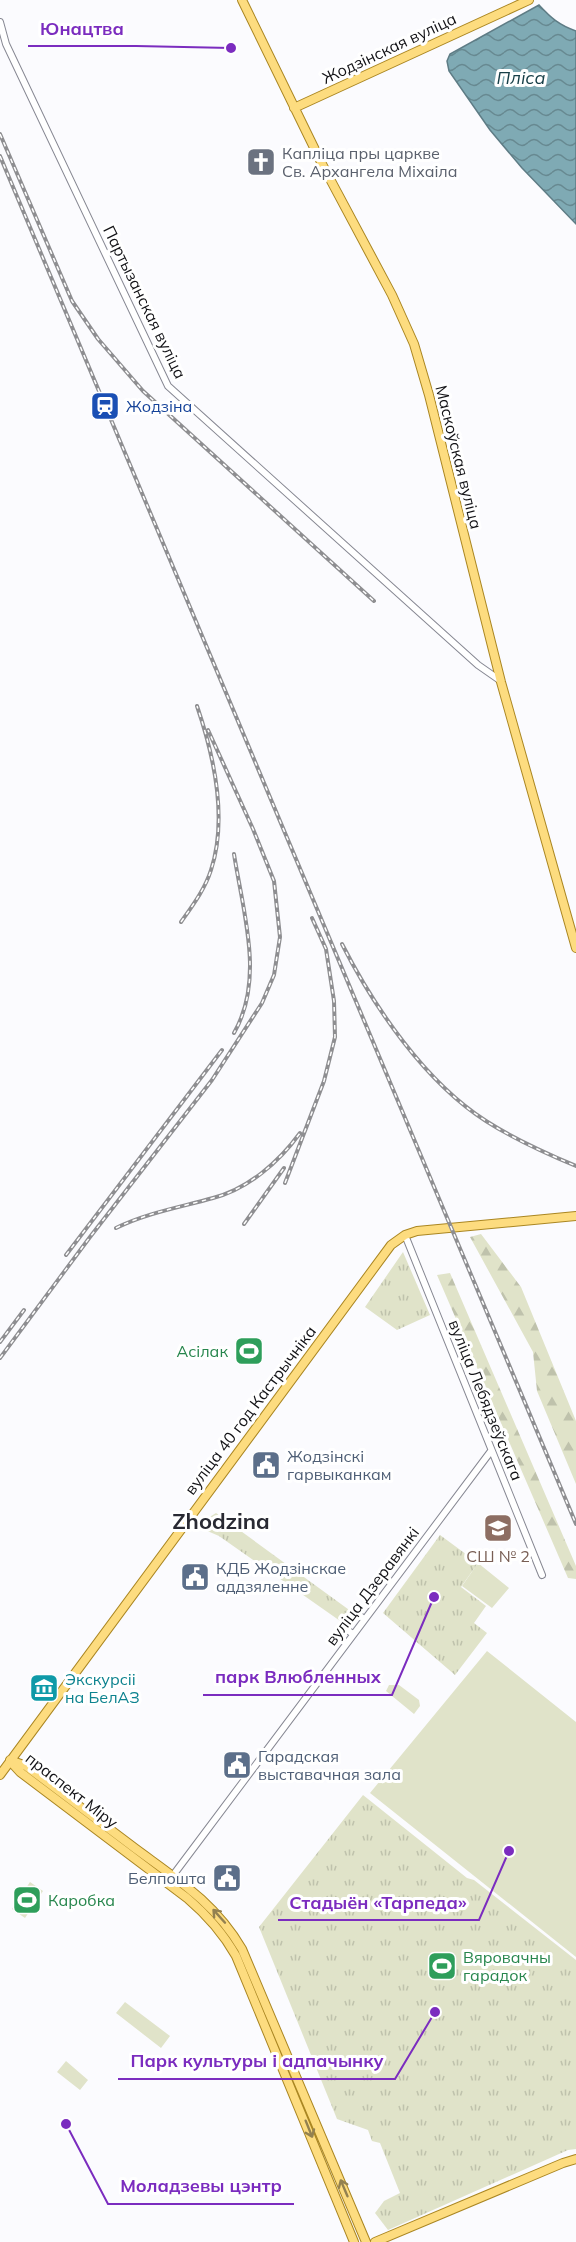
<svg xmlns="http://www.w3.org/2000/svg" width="576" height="2242" font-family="Mulish,sans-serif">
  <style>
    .grass { fill: #e0e3c9 }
    .forest { fill: url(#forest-firs) }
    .park { fill: url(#park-tufts) }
    .water { fill: url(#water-waves); stroke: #5e7c85; stroke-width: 1.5 }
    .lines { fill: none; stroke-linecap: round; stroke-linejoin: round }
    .minor-casing { stroke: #878893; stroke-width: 8 }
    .major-casing { stroke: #aa8622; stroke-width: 10 }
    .minor { stroke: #fff; stroke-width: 6 }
    .major { stroke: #fddc7f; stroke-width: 8 }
    .rail-casing { stroke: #8e8e91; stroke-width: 4 }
    .rail { stroke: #fff; stroke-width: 1.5; stroke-dasharray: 4.5; stroke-linecap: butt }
    .oneway { stroke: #938150 }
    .labels { text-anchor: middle; stroke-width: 6; stroke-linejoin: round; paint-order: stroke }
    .street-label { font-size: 16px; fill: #121216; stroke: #fff }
    .worship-label { font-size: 16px; fill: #5b616d; stroke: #fff; text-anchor: start }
    .transit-label { font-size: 16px; fill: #164399; stroke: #fff; text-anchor: start }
    .leisure-label { font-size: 16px; fill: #27864d; stroke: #fff; text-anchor: start }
    .service-label { font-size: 16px; fill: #4e5e75; stroke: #fff; text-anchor: start }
    .education-label { font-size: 16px; fill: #785e54; stroke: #fff }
    .culture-label { font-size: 16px; fill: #0d838f; stroke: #fff; text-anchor: start }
    .water-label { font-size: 18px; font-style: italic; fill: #173f48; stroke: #fff }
    .district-label { font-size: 22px; font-weight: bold; fill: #292a33; stroke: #fff }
    .leader { fill: none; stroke: #7b2cbf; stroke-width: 2 }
    .callout-dot { fill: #7b2cbf; stroke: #fff; stroke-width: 2 }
    .callout-label { font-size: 18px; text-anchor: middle; font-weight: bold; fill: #7b2cbf; stroke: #fff; stroke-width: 6; stroke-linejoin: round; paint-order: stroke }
  </style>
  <defs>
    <pattern id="forest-firs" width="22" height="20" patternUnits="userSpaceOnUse" patternTransform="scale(1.5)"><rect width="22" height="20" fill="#e0e3c9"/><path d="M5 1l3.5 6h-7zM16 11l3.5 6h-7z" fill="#bfc2ac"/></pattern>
    <pattern id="park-tufts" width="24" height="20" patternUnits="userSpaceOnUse" patternTransform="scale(1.5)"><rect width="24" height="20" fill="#e0e3c9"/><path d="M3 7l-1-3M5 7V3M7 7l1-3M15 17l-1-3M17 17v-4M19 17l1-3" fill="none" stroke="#bfc2ac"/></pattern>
    <pattern id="water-waves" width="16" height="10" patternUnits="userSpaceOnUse" patternTransform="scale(1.5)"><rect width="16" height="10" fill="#7faab4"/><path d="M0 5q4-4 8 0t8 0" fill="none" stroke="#678991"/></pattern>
  </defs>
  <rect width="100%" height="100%" fill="#fbfbfe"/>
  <path class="grass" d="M 478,1563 L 509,1588 L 492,1608 L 462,1586 Z
    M 487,1651 L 576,1722 L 576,1957 L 370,1793 Z
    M 389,1685 L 399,1685 L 419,1700 L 420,1706 L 414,1714 L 386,1691 Z
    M 30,1882 L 43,1891 L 25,1918 L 12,1909 Z
    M 125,2002 L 170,2036 L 161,2048 L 116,2013 Z
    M 66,2061 L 88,2080 L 80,2090 L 57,2072 Z"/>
  <path class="forest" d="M 481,1234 L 521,1287 L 576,1421 L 576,1484 L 537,1391 L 533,1352 L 470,1237 Z
    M 450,1273 L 576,1566 L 576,1579 L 568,1578 L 437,1275 Z"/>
  <path class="park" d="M 403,1252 L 430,1315 L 397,1330 L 365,1307 Z
    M 216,1513 L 352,1612 L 343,1623 L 219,1536 L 205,1530 L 208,1518 Z
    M 440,1535 L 478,1563 L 461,1587 L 486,1606 L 474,1623 L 487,1633 L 455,1675 L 383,1613 Z
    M 363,1795 L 467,1878 L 474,1880 L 576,1960 L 576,2149 L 568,2150 L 388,2230 L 375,2213 L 384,2201 L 400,2193 L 380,2143 L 372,2141 L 368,2130 L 337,2119 L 259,1927 Z"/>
  <path class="water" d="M 539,5 C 551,18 559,25 576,31 L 576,224 L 522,168 L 490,130 L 449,71 L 447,61 L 450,54 Z"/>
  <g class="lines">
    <g class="minor-casing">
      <path id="minor" d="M 0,22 L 6,44 L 168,386 L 478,665 L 501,681
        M 405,1235 L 542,1575
        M 354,1611 L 364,1619
        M 344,1628 L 353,1634
        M 171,1878 L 491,1451"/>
    </g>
    <g class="major-casing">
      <path id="major" d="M 242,0 L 322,164 L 392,295 L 414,344 L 429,395 L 501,682 L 576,948
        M 294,108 L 529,0
        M 10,1760 L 26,1766 C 63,1794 99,1821 136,1849 C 178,1880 215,1903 242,1949 L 366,2242
        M 10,1761 L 20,1772 L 187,1898 C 207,1915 223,1933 236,1956 L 354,2242
        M 0,1775 L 391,1245 L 405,1235 L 417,1231 L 576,1216
        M 375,2242 L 563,2163 L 576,2159"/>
    </g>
    <use href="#minor" class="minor"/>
    <use href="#major" class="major"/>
    <g class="rail-casing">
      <path id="rail" d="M 0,134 L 72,301 L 98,339 L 143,391 L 374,601
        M 0,156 L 576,1524
        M 234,854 C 243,912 265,979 234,1033
        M 181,922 C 193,905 205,889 211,870 C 228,818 214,756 197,706
        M 342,944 C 374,1007 425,1082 486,1121 C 514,1139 545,1153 576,1166
        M 285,1183 L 324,1081 L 335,1037 L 334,1001 L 326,949 L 312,918
        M 244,1224 L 284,1168
        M 116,1228 C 146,1213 181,1207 213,1198 C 248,1189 279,1162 300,1133
        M 66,1255 L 222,1050
        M 0,1342 L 24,1310
        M 0,1358 L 90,1237 L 212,1080 L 262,1003 L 274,975 L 280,937 L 274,881 L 253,829 L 208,730"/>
    </g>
    <use href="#rail" class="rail"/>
  </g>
  <defs><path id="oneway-shaft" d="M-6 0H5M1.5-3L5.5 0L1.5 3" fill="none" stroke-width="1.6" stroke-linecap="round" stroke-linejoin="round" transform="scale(1.5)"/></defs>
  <g class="oneway">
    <use href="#oneway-shaft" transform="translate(219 1916) rotate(-132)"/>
    <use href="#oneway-shaft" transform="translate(309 2129) rotate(68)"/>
    <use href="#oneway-shaft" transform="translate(344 2188) rotate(-113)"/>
  </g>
  <defs>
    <g id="church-square" transform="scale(1.5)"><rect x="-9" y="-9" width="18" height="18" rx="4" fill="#6b7280" stroke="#fff"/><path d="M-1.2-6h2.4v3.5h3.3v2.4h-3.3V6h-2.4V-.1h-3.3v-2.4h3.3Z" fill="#fff"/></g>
    <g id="station-square" transform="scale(1.5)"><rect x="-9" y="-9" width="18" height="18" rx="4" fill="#1a4fb4" stroke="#fff"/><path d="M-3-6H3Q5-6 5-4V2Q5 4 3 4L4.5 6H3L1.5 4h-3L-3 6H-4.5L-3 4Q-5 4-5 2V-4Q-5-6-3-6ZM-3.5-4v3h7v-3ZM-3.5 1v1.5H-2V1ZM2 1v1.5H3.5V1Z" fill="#fff"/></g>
    <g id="stadium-square" transform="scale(1.5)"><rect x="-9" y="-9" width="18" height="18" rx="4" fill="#2e9e5b" stroke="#fff"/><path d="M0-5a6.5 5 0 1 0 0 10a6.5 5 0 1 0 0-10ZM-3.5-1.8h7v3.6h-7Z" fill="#fff"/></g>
    <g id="civic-square" transform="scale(1.5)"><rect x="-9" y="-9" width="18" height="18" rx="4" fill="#5c6f8a" stroke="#fff"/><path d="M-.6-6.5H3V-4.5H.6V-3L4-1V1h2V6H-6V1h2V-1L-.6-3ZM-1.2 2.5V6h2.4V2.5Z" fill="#fff"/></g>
    <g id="school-square" transform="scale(1.5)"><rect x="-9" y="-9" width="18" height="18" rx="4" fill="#8d6e63" stroke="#fff"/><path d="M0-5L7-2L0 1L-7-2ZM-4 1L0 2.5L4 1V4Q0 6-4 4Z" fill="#fff"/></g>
    <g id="museum-square" transform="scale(1.5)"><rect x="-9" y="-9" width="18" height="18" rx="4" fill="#0f9aa8" stroke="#fff"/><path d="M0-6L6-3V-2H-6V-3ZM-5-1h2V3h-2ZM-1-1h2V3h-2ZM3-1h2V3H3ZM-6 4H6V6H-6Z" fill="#fff"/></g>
  </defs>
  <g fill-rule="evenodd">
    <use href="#church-square" x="261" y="162"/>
    <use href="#station-square" x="105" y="406"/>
    <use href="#stadium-square" x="249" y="1351"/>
    <use href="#civic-square" x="266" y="1465"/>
    <use href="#school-square" x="498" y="1528"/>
    <use href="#civic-square" x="195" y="1577"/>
    <use href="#museum-square" x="44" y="1688"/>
    <use href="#civic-square" x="237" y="1765"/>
    <use href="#civic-square" x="227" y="1878"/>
    <use href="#stadium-square" x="27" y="1900"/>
    <use href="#stadium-square" x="442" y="1966"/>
  </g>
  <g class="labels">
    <g class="street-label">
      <text transform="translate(389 48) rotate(-25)" y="6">Жодзінская вуліца</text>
      <text transform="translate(145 302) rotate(64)" y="6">Партызанская вуліца</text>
      <text transform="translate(459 457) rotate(76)" y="6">Маскоўская вуліца</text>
      <text transform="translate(486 1400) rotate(68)" y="6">вуліца Лебядзеўскага</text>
      <text transform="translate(250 1410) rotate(-53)" y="6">вуліца 40 год Кастрычніка</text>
      <text transform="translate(372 1586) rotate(-53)" y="6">вуліца Дзеравянкі</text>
      <text transform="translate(72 1790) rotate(38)" y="6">праспект Міру</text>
    </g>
    <g class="worship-label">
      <text x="282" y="159">Капліца пры царкве<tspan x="282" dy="18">Св. Архангела Міхаіла</tspan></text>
    </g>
    <g class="transit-label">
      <text x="126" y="412">Жодзіна</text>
    </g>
    <g class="leisure-label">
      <text x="228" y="1357" text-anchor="end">Асілак</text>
      <text x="48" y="1906">Каробка</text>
      <text x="463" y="1963">Вяровачны<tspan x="463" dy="18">гарадок</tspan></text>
    </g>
    <g class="service-label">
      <text x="287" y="1462">Жодзінскі<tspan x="287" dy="18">гарвыканкам</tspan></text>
      <text x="216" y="1574">КДБ Жодзінскае<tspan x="216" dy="18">аддзяленне</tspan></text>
      <text x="258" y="1762">Гарадская<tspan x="258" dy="18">выставачная зала</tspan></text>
      <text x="206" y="1884" text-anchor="end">Белпошта</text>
    </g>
    <g class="education-label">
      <text x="498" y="1562">СШ № 2</text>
    </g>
    <g class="culture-label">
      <text x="65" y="1685">Экскурсіі<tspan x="65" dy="18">на БелАЗ</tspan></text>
    </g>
    <g class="water-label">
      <text x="521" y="84">Пліса</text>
    </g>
    <g class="district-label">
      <text x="221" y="1529">Zhodzina</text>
    </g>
  </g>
  <path class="leader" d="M231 48L136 46H28M434 1597L392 1695H203M509 1851L479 1920H278M435 2012L395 2079H118M66 2124L108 2204H294"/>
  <g class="callout-dot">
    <circle cx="231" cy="48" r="6"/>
    <circle cx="434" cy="1597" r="6"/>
    <circle cx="509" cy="1851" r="6"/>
    <circle cx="435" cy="2012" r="6"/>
    <circle cx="66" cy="2124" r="6"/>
  </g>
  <g class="callout-label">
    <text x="82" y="35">Юнацтва</text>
    <text x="298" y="1683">парк Влюбленных</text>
    <text x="378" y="1909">Стадыён «Тарпеда»</text>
    <text x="257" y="2067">Парк культуры і адпачынку</text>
    <text x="201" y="2192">Моладзевы цэнтр</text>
  </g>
</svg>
